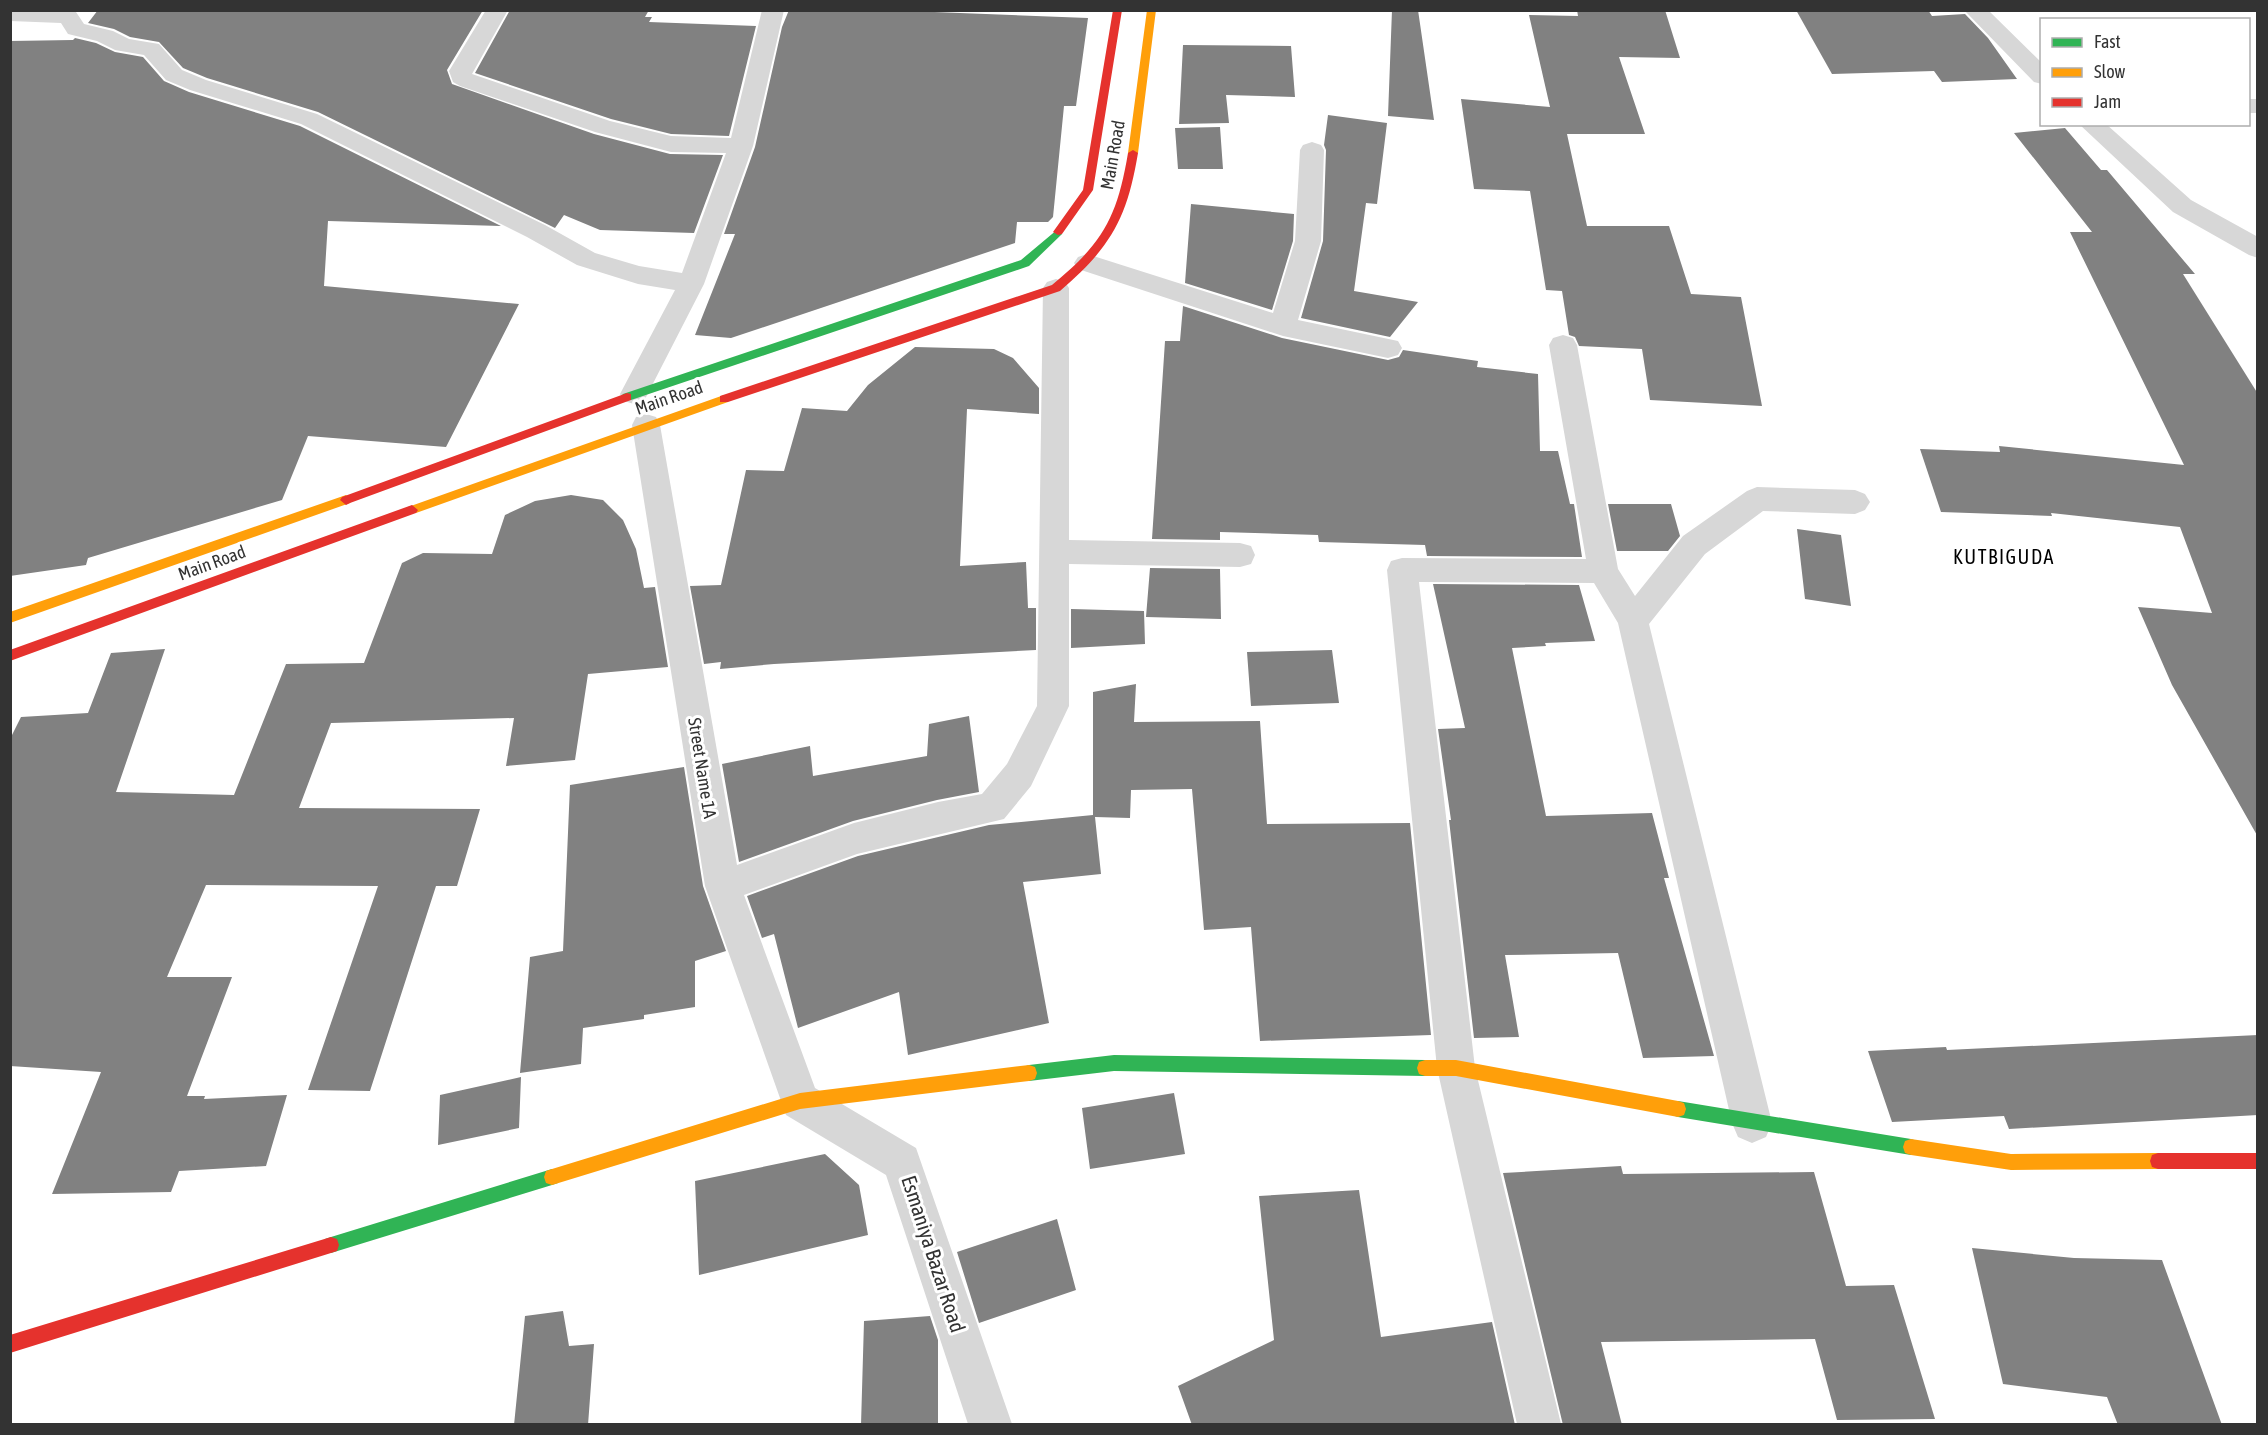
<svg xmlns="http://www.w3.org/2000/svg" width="2268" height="1435" font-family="'Asap Condensed',sans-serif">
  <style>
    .building { fill: #818181 }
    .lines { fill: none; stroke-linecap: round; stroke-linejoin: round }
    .street { fill: #d7d7d7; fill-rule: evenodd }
    .fast { fill: #30b455; fill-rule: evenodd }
    .slow { fill: #ff9f0a; fill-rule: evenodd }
    .jam { fill: #e5322d; fill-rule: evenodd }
    .labels { text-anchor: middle; stroke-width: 6; stroke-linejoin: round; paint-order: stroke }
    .street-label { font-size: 18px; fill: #333; stroke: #fff }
    .neighbourhood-label { font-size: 20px; letter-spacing: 1.5px; fill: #000; stroke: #fff }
    .near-street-label { font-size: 21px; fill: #333; stroke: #fff }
  </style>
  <rect width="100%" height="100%" fill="#fff"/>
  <path class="building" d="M 98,10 L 483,10 L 447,70 L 452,84 L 594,134 L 670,154 L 723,155 L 694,233 L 600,230 L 564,215 L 555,228 L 318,112 L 207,78 L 183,68 L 159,42 L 130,37 L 114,29 L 88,23 Z
    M 510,10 L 649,10 L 645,17 L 652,17 L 649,22 L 756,26 L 729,136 L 671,134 L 611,119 L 475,73 Z
    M 789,10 L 883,10 L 1088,18 L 1076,106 L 1064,106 L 1053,217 L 1048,222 L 1017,222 L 1015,243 L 731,338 L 695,335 L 735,234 L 724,234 L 755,147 L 782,27 Z
    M 1392,10 L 1418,10 L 1434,120 L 1388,116 Z
    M 1577,10 L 1665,10 L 1680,58 L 1619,57 L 1645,134 L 1567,134 L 1587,226 L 1669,226 L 1691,294 L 1741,297 L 1762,406 L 1650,400 L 1642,349 L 1579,346 L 1575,337 L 1569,335 L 1562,291 L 1546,290 L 1530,191 L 1474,189 L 1461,99 L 1550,107 L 1529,15 L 1578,16 Z
    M 1796,10 L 1928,10 L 1932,16 L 1965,14 L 1988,38 L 2017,79 L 1942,82 L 1934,71 L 1832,74 Z
    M 75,38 L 96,43 L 115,52 L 143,57 L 164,81 L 189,92 L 300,126 L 501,226 L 328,221 L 324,286 L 519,304 L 446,447 L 308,436 L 282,500 L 88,558 L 86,565 L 10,576 L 10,41 L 73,40 Z
    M 1183,45 L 1291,46 L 1295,97 L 1226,95 L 1229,123 L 1179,124 Z
    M 1328,115 L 1387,123 L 1377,204 L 1366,203 L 1354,291 L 1418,302 L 1390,337 L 1301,318 L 1323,241 L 1326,150 L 1324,145 Z
    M 1220,127 L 1223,169 L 1178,169 L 1175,128 Z
    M 2065,128 L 2101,170 L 2107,170 L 2195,274 L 2183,274 L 2258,394 L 2258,837 L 2172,685 L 2138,607 L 2212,613 L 2180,527 L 2051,513 L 2052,516 L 1941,512 L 1920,449 L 2000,452 L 1999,446 L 2184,465 L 2070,232 L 2092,232 L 2014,133 Z
    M 1191,204 L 1294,214 L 1293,241 L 1272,310 L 1185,283 Z
    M 1183,306 L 1282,338 L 1388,360 L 1399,357 L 1403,350 L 1478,361 L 1477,367 L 1538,374 L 1540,451 L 1558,451 L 1570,504 L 1574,504 L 1582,557 L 1427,556 L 1425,545 L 1319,542 L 1318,535 L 1220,532 L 1220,540 L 1152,539 L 1165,341 L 1180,341 Z
    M 915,347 L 994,349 L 1013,358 L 1039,388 L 1039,414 L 967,409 L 960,566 L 1026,562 L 1028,608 L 1036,608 L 1036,650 L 774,664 L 720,669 L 721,662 L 704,664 L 690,586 L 721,585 L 746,470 L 784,471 L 802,408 L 847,411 L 868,385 Z
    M 571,495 L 603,500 L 623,520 L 636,549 L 644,588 L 655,587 L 668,667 L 588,674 L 575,760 L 506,766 L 514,718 L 331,723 L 299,808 L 480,809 L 457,886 L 436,886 L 370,1091 L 308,1090 L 378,886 L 206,885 L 167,977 L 232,977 L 187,1096 L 205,1096 L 204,1099 L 287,1095 L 266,1166 L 179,1171 L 171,1192 L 52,1194 L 101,1072 L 10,1066 L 10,739 L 21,717 L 88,713 L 111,653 L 165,649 L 116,792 L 234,795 L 286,664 L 364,663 L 402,563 L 423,553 L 492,554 L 505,515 L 535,501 Z
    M 1608,504 L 1671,504 L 1680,536 L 1668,551 L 1617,551 Z
    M 1797,529 L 1841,535 L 1851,606 L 1805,599 Z
    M 1150,568 L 1220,569 L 1221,619 L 1146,617 Z
    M 1433,584 L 1579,585 L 1595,641 L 1545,643 L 1546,646 L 1512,648 L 1546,816 L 1652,813 L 1669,878 L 1664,878 L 1714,1056 L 1643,1058 L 1618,953 L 1505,955 L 1519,1037 L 1474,1038 L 1449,820 L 1451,820 L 1438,729 L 1465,728 Z
    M 1071,609 L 1144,611 L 1145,644 L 1071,648 Z
    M 1332,650 L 1339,703 L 1251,706 L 1247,652 Z
    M 1136,684 L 1134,722 L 1260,721 L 1267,824 L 1410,823 L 1431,1035 L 1260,1041 L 1251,927 L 1204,930 L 1192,789 L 1131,790 L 1130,818 L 1095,817 L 1101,874 L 1023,882 L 1049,1023 L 908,1055 L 899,992 L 798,1028 L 774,934 L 762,938 L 747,896 L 858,856 L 989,825 L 1093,815 L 1093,692 Z
    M 969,716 L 979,792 L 937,800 L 853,821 L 739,862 L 722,764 L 810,746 L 813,776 L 927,756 L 929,724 Z
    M 684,767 L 703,886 L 726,951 L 695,961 L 695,1007 L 644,1015 L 644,1019 L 583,1028 L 581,1064 L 520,1073 L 530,957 L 563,951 L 570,785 Z
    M 2258,1035 L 2258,1115 L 2009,1129 L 2004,1116 L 1892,1122 L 1868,1051 L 1946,1047 L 1947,1050 Z
    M 521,1077 L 519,1128 L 438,1145 L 440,1095 Z
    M 1174,1093 L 1185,1154 L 1090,1169 L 1082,1108 Z
    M 825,1154 L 859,1185 L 868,1235 L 699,1275 L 695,1181 Z
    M 1621,1166 L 1623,1174 L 1814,1172 L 1846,1286 L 1894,1285 L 1935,1419 L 1837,1420 L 1815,1339 L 1601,1342 L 1622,1425 L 1563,1425 L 1503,1173 Z
    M 1359,1190 L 1381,1337 L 1492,1322 L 1515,1425 L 1192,1425 L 1178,1386 L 1274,1340 L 1259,1196 Z
    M 1057,1219 L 1076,1290 L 979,1323 L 957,1252 Z
    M 1972,1248 L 2074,1258 L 2162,1260 L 2222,1425 L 2118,1425 L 2107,1397 L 2003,1384 Z
    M 563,1311 L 569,1346 L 594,1344 L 588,1425 L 514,1425 L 525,1316 Z
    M 930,1316 L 938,1340 L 938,1425 L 861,1425 L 864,1321 Z"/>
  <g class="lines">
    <path class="street" d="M 10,10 L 69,10 L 76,12 L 84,24 L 113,31 L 129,39 L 159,44 L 182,70 L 206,80 L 317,114 L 545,225 L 595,253 L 639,266 L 682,273 L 726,153 L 671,152 L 595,132 L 460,86 L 453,82 L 449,71 L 486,10 L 508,10 L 472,74 L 610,121 L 671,136 L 731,138 L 762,10 L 784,10 L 753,146 L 704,284 L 644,401 L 634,404 L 624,401 L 620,394 L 675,290 L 638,284 L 577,265 L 527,237 L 301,124 L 190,90 L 166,80 L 144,55 L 115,50 L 97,41 L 68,34 L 61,23 L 10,21 Z
      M 1964,10 L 1988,10 L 2042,63 L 2042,84 L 2034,82 Z
      M 2248,99 L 2258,99 L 2258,113 L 2248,113 Z
      M 2079,124 L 2106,124 L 2191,200 L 2258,237 L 2258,258 L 2249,255 L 2173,212 Z
      M 1312,142 L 1321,145 L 1324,150 L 1321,241 L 1298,320 L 1398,341 L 1402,348 L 1398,355 L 1388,358 L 1283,336 L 1078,269 L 1074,263 L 1078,257 L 1087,254 L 1273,313 L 1295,241 L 1300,150 L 1303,145 Z
      M 1056,279 L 1065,282 L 1069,288 L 1069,540 L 1240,543 L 1251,546 L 1255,555 L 1251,564 L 1240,567 L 1069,564 L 1069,706 L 1031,786 L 1004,819 L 857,854 L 744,895 L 815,1088 L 916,1148 L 1012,1424 L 968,1424 L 886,1175 L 786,1115 L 705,886 L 632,425 L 636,417 L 646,414 L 656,417 L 660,425 L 737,865 L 854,823 L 938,802 L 982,794 L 1007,764 L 1037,706 L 1043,288 L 1047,282 Z
      M 1563,335 L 1573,338 L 1577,345 L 1618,569 L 1635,596 L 1683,536 L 1747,491 L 1757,487 L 1855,490 L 1865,494 L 1870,502 L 1865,510 L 1855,514 L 1763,511 L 1705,554 L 1649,624 L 1772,1123 L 1766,1137 L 1752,1143 L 1738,1137 L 1732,1123 L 1618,623 L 1594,583 L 1419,582 L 1475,1068 L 1561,1424 L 1517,1424 L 1437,1068 L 1387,570 L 1391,561 L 1402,558 L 1586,559 L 1549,345 L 1553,338 Z"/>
    <path class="fast" d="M 1058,229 L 1062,230 L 1062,234 L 1029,266 L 631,400 L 623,400 L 621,397 L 623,394 L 1021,260 Z
      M 1114,1055 L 1425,1060 L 1431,1062 L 1433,1068 L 1431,1074 L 1425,1076 L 1114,1071 L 1029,1081 L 1023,1079 L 1021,1073 L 1023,1067 L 1029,1065 Z
      M 1678,1101 L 1911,1139 L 1917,1141 L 1919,1147 L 1917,1153 L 1911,1155 L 1678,1117 L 1672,1115 L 1670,1109 L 1672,1103 Z
      M 552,1169 L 558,1171 L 560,1177 L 558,1183 L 552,1185 L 331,1253 L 325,1251 L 323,1245 L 325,1239 L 331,1237 Z"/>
    <path class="slow" d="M 1147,10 L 1156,10 L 1138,153 L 1133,156 L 1128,153 Z
      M 724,395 L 728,396 L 728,402 L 416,513 L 408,513 L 406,510 L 408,507 Z
      M 346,495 L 352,500 L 350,503 L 10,623 L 10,612 Z
      M 1425,1060 L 1456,1060 L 1678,1101 L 1684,1103 L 1686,1109 L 1684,1115 L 1678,1117 L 1456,1076 L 1425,1076 L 1419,1074 L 1417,1068 L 1419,1062 Z
      M 1029,1065 L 1035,1067 L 1037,1073 L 1035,1079 L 1029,1081 L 800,1109 L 552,1185 L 546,1183 L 544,1177 L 546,1171 L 552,1169 L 800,1093 Z
      M 1911,1139 L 2011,1154 L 2158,1153 L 2164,1155 L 2166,1161 L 2164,1167 L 2158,1169 L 2011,1170 L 1911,1155 L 1905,1153 L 1903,1147 L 1905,1141 Z"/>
    <path class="jam" d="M 1113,10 L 1122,10 L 1093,190 L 1062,234 L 1058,235 L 1053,232 L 1083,190 Z
      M 1133,150 L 1138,153 C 1127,219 1111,247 1060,291 L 728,402 L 720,402 L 720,396 L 1052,285 C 1103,243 1117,218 1128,153 Z
      M 627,393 L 631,394 L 631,400 L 350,503 L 346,505 L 340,500 L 342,497 Z
      M 412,505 L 418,510 L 416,513 L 10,661 L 10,650 Z
      M 2158,1153 L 2258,1153 L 2258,1169 L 2158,1169 L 2152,1167 L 2150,1161 L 2152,1155 Z
      M 331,1237 L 337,1239 L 339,1245 L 337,1251 L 331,1253 L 10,1353 L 10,1335 Z"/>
  </g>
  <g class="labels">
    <g class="street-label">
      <text transform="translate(1113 155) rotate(-80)" y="6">Main Road</text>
      <text transform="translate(669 398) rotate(-19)" y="6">Main Road</text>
      <text transform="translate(212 563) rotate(-20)" y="6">Main Road</text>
      <text transform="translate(702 768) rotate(81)" y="6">Street Name 1A</text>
    </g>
    <g class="neighbourhood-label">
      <text x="2004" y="564">KUTBIGUDA</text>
    </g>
    <g class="near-street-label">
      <text transform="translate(933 1254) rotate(72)" y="7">Esmaniya Bazar Road</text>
    </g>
  </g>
  <rect width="2268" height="1435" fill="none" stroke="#333333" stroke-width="24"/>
  <rect x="2040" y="18" width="210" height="108" fill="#ffffff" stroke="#adadad" stroke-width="1.5"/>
  <rect x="2052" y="38" width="30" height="9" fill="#30b455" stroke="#adadad" stroke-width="1.5"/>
  <text x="2094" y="48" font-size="18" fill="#333333">Fast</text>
  <rect x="2052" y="68" width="30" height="9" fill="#ff9f0a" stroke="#adadad" stroke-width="1.5"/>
  <text x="2094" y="78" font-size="18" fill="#333333">Slow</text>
  <rect x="2052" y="98" width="30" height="9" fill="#e5322d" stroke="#adadad" stroke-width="1.5"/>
  <text x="2094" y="108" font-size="18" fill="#333333">Jam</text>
</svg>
